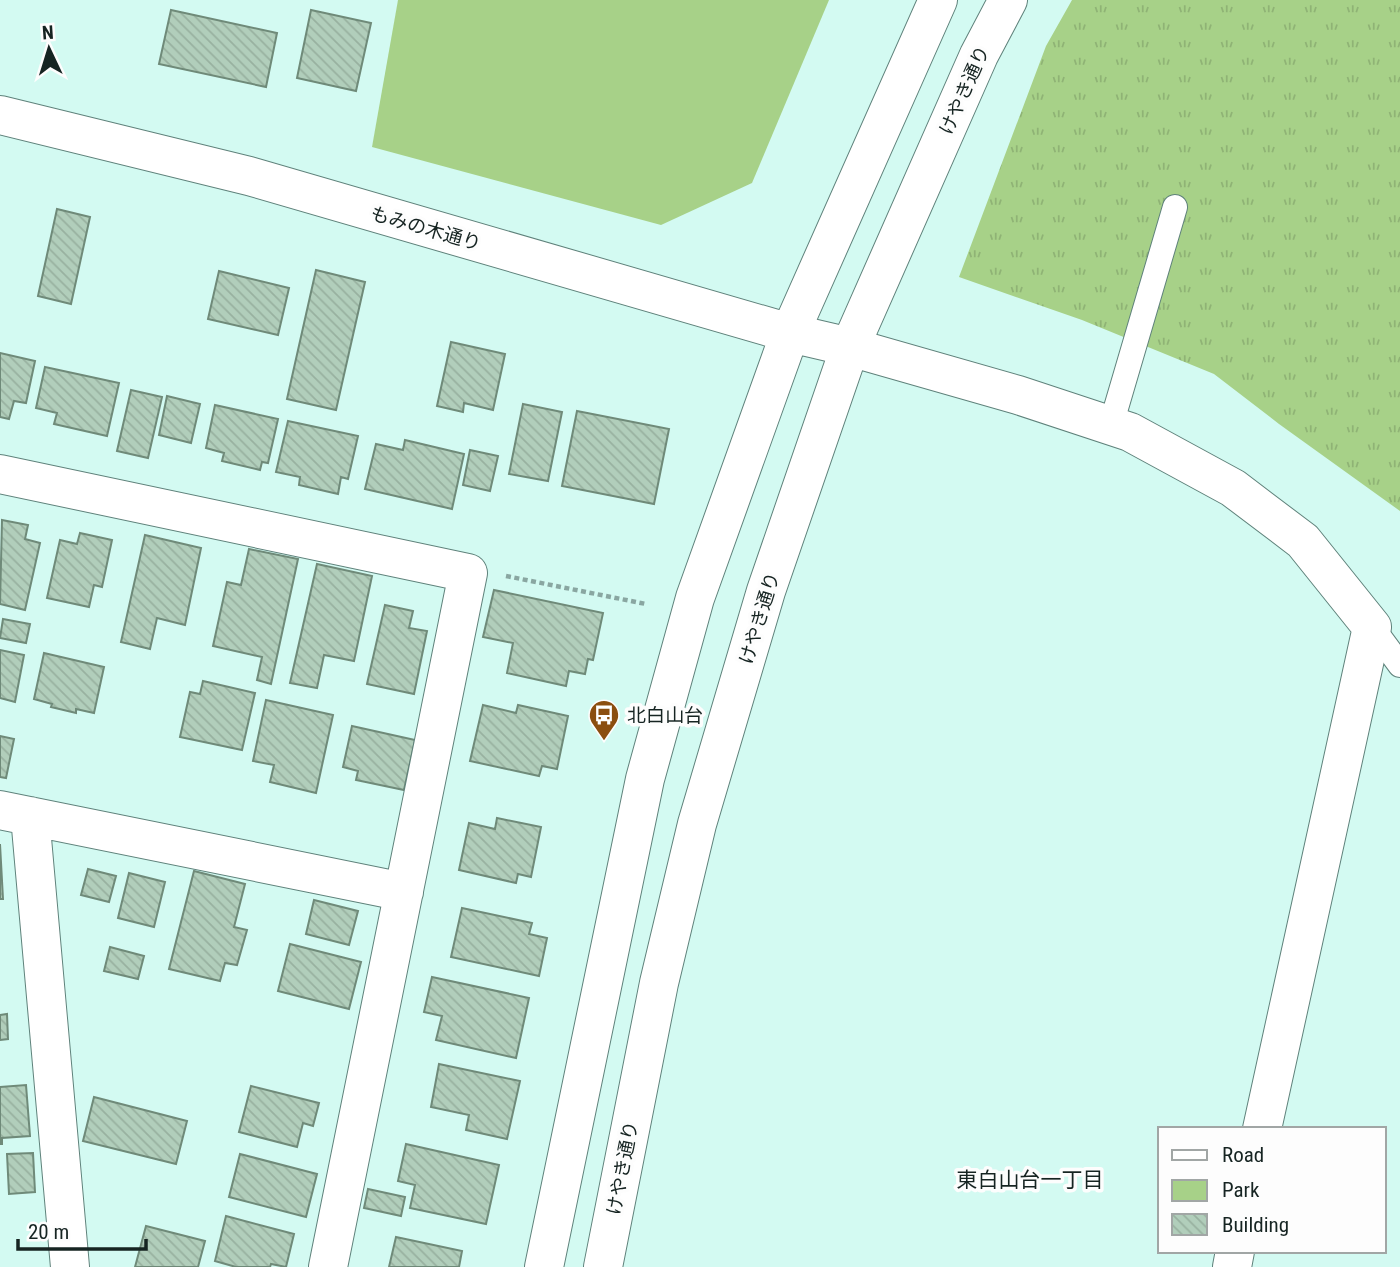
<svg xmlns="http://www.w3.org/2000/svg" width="1400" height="1267" font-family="'Roboto Condensed','Noto Sans JP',sans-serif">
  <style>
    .grass { fill: url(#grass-tufts) }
    .park { fill: #a7d188 }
    .building { fill: url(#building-back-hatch); stroke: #6f8a79; stroke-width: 2 }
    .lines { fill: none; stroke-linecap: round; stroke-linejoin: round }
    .lane-casing { stroke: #5f827b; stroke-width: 26 }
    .street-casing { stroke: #5f827b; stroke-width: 40 }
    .secondary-casing { stroke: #5f827b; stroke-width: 40 }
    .path { stroke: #89a6a1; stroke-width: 4.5; stroke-dasharray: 5 3.5; stroke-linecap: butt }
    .lane { stroke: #fff; stroke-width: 24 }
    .street { stroke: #fff; stroke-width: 38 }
    .secondary { stroke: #fff; stroke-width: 38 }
    .labels { text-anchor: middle; stroke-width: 7; stroke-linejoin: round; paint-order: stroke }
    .street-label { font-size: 19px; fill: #162422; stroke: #fdfdfd }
    .poi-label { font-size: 19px; fill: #162422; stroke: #fdfdfd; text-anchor: start }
    .neighbourhood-label { font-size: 21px; fill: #162422; stroke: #fdfdfd }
  </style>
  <defs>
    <pattern id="grass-tufts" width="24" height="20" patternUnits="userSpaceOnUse" patternTransform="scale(1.75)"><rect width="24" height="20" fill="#a7d188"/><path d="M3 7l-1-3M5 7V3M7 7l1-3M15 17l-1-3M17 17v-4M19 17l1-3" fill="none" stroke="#8fb375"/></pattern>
    <pattern id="building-back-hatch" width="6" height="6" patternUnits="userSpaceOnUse" patternTransform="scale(1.75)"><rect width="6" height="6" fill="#b1cebb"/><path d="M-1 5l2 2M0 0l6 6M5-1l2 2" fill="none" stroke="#98b1a0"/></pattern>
  </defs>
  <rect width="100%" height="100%" fill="#d3faf2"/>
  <path class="grass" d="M 1072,0 L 1400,0 L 1400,511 L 1279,424 L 1214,374 L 1082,320 L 959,277 L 1046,46 Z"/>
  <path class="park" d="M 398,0 L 829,0 L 752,183 L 661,225 L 372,147 Z"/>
  <path class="building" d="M 171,10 L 277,33 L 266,87 L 159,64 Z
    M 311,10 L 371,23 L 356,91 L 297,78 Z
    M 57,209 L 90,217 L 71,304 L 38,296 Z
    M 316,270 L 365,282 L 336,410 L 287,399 Z
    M 219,271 L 289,288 L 278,335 L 208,319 Z
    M 451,342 L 505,354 L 493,410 L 464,403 L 463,412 L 437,406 Z
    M 0,353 L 35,361 L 26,403 L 14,401 L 9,419 L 0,417 Z
    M 45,367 L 119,383 L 107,436 L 54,424 L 57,413 L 36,408 Z
    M 131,390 L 162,397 L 148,458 L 117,451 Z
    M 167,396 L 200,404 L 191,443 L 159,435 Z
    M 523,404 L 562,412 L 548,481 L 509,474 Z
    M 215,405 L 278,419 L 268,463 L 262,462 L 260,470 L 222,461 L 224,453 L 206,448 Z
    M 577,411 L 669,429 L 654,504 L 562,486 Z
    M 288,421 L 358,436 L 348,479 L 341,477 L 338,494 L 299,485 L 300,477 L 276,472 Z
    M 405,440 L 464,454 L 452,509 L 365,489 L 376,444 L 403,450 Z
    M 470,450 L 498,456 L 490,491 L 463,485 Z
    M 2,520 L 28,525 L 25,539 L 40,543 L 25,610 L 0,604 Z
    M 80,533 L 112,540 L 102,587 L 94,585 L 89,607 L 47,598 L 60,540 L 77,544 Z
    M 145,535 L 201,548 L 185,625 L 157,618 L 150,649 L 121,642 Z
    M 249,549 L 298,559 L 271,684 L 257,680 L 262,657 L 213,646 L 227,582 L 241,585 Z
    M 317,564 L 372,576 L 354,661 L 324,655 L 317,688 L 290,683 Z
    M 494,590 L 603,613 L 593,660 L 588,659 L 585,674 L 569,671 L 566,686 L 507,673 L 513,643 L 483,637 Z
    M 385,605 L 413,611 L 409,628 L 427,631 L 414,694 L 367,684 Z
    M 3,619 L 30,624 L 26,643 L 0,638 Z
    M 0,650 L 24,655 L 15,702 L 0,698 Z
    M 44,653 L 104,667 L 94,713 L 76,709 L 76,713 L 51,707 L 52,704 L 34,699 Z
    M 203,681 L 255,693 L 242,750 L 180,737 L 190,692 L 200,694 Z
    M 266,700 L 333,715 L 316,793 L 270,782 L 274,765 L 253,761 Z
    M 483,705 L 516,713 L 518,705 L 568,716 L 557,769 L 542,766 L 539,776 L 470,761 Z
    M 352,726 L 415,740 L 404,790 L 356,780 L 358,771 L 343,767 Z
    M 0,736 L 14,739 L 6,778 L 0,777 Z
    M 497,818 L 541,827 L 531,877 L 518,874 L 516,883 L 459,870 L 469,823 L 495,829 Z
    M 0,844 L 3,899 L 0,899 Z
    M 88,869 L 116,876 L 109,902 L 81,895 Z
    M 194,871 L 245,884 L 234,927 L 247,930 L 237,965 L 225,963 L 220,981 L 169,969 Z
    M 129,873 L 165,882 L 154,927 L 118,918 Z
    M 314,900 L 358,911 L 349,945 L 306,934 Z
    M 462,908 L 532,923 L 529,934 L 547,938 L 539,976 L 451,957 Z
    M 290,944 L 361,962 L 349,1009 L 278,991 Z
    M 110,947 L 144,956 L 138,979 L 104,971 Z
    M 432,977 L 529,998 L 516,1058 L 436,1040 L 442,1016 L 424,1012 Z
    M 7,1014 L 8,1039 L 0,1040 L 0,1015 Z
    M 439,1064 L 520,1081 L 507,1139 L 466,1130 L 469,1115 L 431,1107 Z
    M 26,1085 L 30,1136 L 2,1138 L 2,1144 L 0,1144 L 0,1087 Z
    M 251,1086 L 319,1103 L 313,1126 L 303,1123 L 297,1147 L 239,1132 Z
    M 94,1097 L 187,1121 L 176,1164 L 83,1141 Z
    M 406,1144 L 499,1165 L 486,1224 L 410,1208 L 415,1185 L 398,1181 Z
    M 33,1153 L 35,1192 L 9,1194 L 7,1154 Z
    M 240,1154 L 317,1174 L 306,1217 L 229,1197 Z
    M 368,1189 L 405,1197 L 401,1216 L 364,1208 Z
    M 226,1216 L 294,1234 L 286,1267 L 271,1264 L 270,1267 L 236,1267 L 215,1261 Z
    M 146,1226 L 205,1241 L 198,1267 L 135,1267 Z
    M 396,1237 L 462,1251 L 459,1267 L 389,1267 Z"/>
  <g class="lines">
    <g class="lane-casing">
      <path id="lane" d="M 1111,425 L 1175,207
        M 1372,627 L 1400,665"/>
    </g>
    <g class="street-casing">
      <path id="street" d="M 850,347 L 1018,395 L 1130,432 L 1233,488 L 1303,541 L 1372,627 L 1262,1129
        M 0,474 L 468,573 L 328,1267
        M 0,810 L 404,892
        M 30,816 L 70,1267
        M 1232,1267 L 1235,1251"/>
    </g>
    <g class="secondary-casing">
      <path id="secondary" d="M 0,115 L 249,176 L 790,333 L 850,347
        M 544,1267 L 645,779 L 695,598 L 790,333 L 938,0
        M 603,1267 L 659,983 L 697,824 L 766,591 L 850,347 L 979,55 L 1008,0"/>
    </g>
    <path class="path" d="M 506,576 L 646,604"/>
    <use href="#lane" class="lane"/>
    <use href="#street" class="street"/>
    <use href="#secondary" class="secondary"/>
  </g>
  <defs>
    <g id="bus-pin" transform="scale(1.575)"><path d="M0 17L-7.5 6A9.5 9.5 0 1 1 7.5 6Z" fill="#8b4e0f" stroke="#fdfdfd"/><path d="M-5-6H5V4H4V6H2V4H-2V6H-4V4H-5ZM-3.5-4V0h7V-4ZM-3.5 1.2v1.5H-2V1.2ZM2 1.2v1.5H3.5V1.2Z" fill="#fff"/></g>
  </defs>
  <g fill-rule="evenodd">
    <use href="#bus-pin" x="604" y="715"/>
  </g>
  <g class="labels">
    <g class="street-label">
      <text transform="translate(964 90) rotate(-66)" y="7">けやき通り</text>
      <text transform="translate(426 228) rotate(16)" y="7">もみの木通り</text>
      <text transform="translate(759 618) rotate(-73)" y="7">けやき通り</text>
      <text transform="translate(622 1168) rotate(-79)" y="7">けやき通り</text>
    </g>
    <g class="poi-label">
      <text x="627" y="722">北白山台</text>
    </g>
    <g class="neighbourhood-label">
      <text x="1030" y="1187">東白山台一丁目</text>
    </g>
  </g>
  <rect x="1158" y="1127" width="228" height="126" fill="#fdfdfd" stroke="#a1a6a5" stroke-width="2"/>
  <rect x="1172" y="1150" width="35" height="10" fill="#ffffff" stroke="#a1a6a5" stroke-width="2"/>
  <text x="1222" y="1162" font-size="21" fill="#162422">Road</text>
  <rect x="1172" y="1180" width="35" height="21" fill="#a7d188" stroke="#a1a6a5" stroke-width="2"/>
  <text x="1222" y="1197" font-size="21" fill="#162422">Park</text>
  <rect x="1172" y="1214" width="35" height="21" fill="url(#building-back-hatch)" stroke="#a1a6a5" stroke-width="2"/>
  <text x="1222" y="1232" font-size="21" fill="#162422">Building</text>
  <g transform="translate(49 49) rotate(356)" stroke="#fdfdfd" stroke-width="5" paint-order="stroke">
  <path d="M0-5L12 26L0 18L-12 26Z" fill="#162422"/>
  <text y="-10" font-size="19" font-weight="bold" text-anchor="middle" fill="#162422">N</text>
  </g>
  <path d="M18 1239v10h128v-10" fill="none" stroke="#162422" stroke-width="3.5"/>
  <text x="28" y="1239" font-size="21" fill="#162422" stroke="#fdfdfd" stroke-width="5" paint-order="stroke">20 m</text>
</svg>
